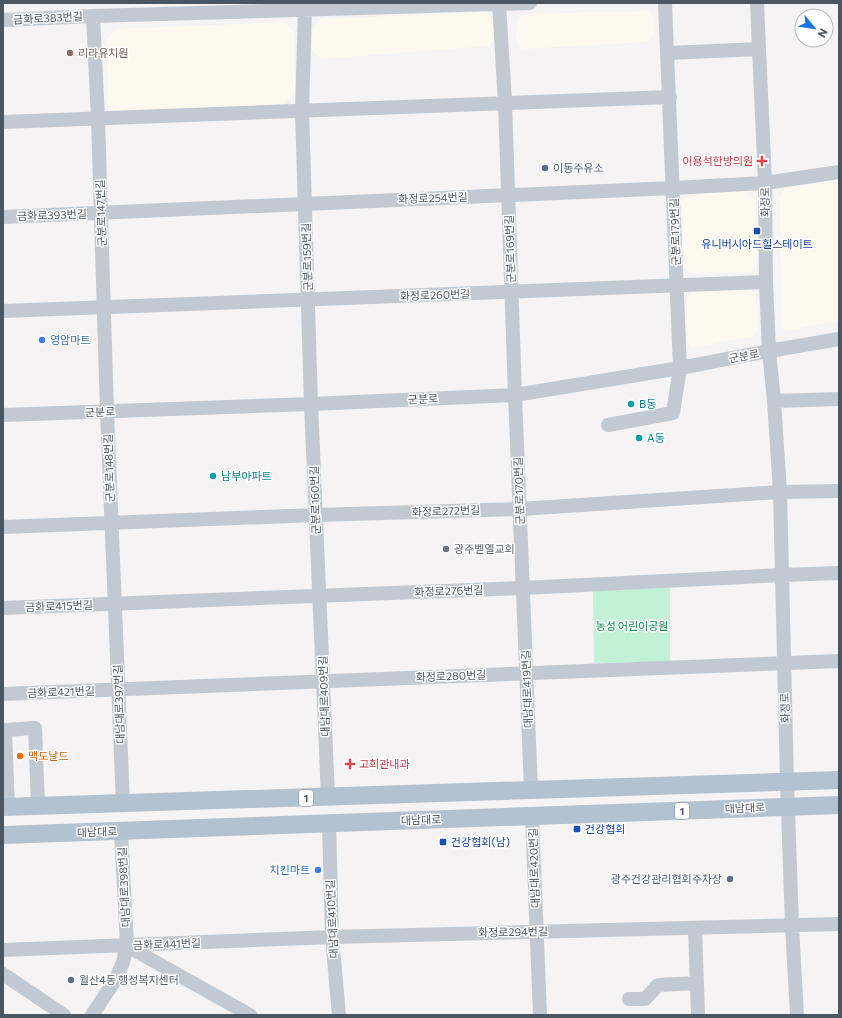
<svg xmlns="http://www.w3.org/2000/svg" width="842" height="1018" font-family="Commissioner,'Noto Sans KR',sans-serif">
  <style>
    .commercial { fill: #fdf9ef }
    .green { fill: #c3f1d5 }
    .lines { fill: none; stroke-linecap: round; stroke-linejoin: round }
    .minor { stroke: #c1cad2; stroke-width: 14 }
    .major { stroke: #b3c2d1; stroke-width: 18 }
    .education-dot { fill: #8d6e63; stroke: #fff; stroke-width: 1.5 }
    .health-dot { fill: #e0444e; stroke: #fff; stroke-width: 1.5 }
    .service-dot { fill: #5c6f8a; stroke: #fff; stroke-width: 1.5 }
    .transit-dot { fill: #1a4fb4; stroke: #fff; stroke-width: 1.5 }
    .shop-dot { fill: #3f7fe0; stroke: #fff; stroke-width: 1.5 }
    .culture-dot { fill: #0f9aa8; stroke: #fff; stroke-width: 1.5 }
    .worship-dot { fill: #6b7280; stroke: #fff; stroke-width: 1.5 }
    .food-dot { fill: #e8710a; stroke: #fff; stroke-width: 1.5 }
    .labels { text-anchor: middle; stroke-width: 3; stroke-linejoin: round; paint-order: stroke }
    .shield { fill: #fff; stroke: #808990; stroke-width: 1 }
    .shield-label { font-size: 10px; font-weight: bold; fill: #4a5661 }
    .street-label { font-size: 11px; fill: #4a5661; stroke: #fff }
    .education-label { font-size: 11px; fill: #785e54; stroke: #fff; text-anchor: start }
    .health-label { font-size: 11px; fill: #be3a42; stroke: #fff; text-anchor: end }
    .service-label { font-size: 11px; fill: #4e5e75; stroke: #fff; text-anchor: start }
    .transit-label { font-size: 11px; fill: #164399; stroke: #fff; text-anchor: start }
    .shop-label { font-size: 11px; fill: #366cbe; stroke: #fff; text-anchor: start }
    .culture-label { font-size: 11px; fill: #0d838f; stroke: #fff; text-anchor: start }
    .worship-label { font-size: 11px; fill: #5b616d; stroke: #fff; text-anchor: start }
    .park-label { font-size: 11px; fill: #17864f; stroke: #fff }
    .food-label { font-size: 11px; fill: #c56008; stroke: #fff; text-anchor: start }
  </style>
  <rect width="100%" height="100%" fill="#f5f3f3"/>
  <path class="commercial" d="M 647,11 L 653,17 L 654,34 L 647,42 L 523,49 L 516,42 L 517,20 L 525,14 Z
    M 486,12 L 494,20 L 495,37 L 489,46 L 321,59 L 312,50 L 312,30 L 320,19 Z
    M 285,22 L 295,33 L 295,95 L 284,104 L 115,112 L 108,106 L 107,38 L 116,29 Z
    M 839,179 L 839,320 L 786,331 L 781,326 L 780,196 L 784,189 Z
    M 746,191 L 755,199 L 758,263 L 750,272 L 692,274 L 684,267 L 682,201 L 691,193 Z
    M 750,289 L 756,296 L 758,330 L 751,337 L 692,348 L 687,341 L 687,298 L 693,290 Z"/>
  <path class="green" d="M 670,588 L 670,662 L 594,663 L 593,590 Z"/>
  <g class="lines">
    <path class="minor" d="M 757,3 L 765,183 L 766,282 L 769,351 L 774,401 L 780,492 L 787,781 L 792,926 L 797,1015
      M 499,4 L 505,103 L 515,395 L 531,790
      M 305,9 L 302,111 L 311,404 L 328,797
      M 93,16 L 98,119 L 107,412 L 123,804
      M 3,20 L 93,16 L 530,3
      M 668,53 L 759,49
      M 3,122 L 670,97
      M 3,217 L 673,188 L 765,183 L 839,172
      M 3,311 L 766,282
      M 774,401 L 839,399
      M 3,415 L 311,404 L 515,395 L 680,368 L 769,351 L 839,339
      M 608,425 L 673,413 L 680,368 L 665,3
      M 3,527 L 316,515 L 520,509 L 780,492 L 839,491
      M 3,608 L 523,588 L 782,575 L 839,573
      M 3,694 L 839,661
      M 8,807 L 5,730 L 35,728 L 38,806
      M 532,816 L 540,1015
      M 329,823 L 332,937 L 339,1015
      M 695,928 L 698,1015
      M 127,946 L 250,1015
      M 3,950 L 332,937 L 839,924
      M 3,974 L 64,1015
      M 629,999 L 645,999 L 658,985 L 697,983
      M 92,1015 L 116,979 L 123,962 L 127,945 L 121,831"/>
    <path class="major" d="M 3,807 L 839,780
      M 3,835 L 839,805"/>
  </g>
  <circle class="education-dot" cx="70" cy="53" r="4"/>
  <g class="health-dot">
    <path d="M760 155h4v4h4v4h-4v4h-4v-4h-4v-4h4z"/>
    <path d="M348 758h4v4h4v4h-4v4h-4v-4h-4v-4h4z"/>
  </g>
  <g class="service-dot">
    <circle cx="545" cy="168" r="4"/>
    <circle cx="730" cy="879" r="4"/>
    <circle cx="71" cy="980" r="4"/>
  </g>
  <g class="transit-dot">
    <rect x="753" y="227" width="8" height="8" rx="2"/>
    <rect x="573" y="825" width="8" height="8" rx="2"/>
    <rect x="439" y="838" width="8" height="8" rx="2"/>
  </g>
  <g class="shop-dot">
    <circle cx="42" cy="340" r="4"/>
    <circle cx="318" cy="870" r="4"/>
  </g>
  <g class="culture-dot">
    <circle cx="631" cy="404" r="4"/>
    <circle cx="639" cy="438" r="4"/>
    <circle cx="213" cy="476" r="4"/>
  </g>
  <circle class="worship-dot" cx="446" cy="549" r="4"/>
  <circle class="food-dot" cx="20" cy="756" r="4"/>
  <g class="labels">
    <g class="shield">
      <rect x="299" y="790" width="14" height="16" rx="3"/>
      <rect x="675" y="803" width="14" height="16" rx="3"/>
    </g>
    <g class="shield-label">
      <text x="306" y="802">1</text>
      <text x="682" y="815">1</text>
    </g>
    <g class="street-label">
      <text transform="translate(48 18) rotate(-3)" y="4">금화로383번길</text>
      <text transform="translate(433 198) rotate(-2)" y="4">화정로254번길</text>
      <text transform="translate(765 202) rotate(-91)" y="4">화정로</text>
      <text transform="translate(101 213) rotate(-92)" y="4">군분로147번길</text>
      <text transform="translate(52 215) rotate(-2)" y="4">금화로393번길</text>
      <text transform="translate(675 232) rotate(-92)" y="4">군분로179번길</text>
      <text transform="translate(510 249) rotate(-92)" y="4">군분로169번길</text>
      <text transform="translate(307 257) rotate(-92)" y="4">군분로159번길</text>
      <text transform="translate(435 295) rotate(-2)" y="4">화정로260번길</text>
      <text transform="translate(744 356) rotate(-11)" y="4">군분로</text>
      <text transform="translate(423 399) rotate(-3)" y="4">군분로</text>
      <text transform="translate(100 412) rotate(-2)" y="4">군분로</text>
      <text transform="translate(109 468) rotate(-92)" y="4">군분로148번길</text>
      <text transform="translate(519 491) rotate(-92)" y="4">군분로170번길</text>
      <text transform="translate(315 500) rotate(-92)" y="4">군분로160번길</text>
      <text transform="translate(446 511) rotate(-2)" y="4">화정로272번길</text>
      <text transform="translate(449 591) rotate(-2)" y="4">화정로276번길</text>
      <text transform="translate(59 606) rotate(-2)" y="4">금화로415번길</text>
      <text transform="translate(451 676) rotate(-2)" y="4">화정로280번길</text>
      <text transform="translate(527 689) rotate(-92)" y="4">대남대로419번길</text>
      <text transform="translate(61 692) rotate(-2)" y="4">금화로421번길</text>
      <text transform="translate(324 696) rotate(-92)" y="4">대남대로409번길</text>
      <text transform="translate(119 704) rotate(-92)" y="4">대남대로397번길</text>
      <text transform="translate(785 708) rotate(-92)" y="4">화정로</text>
      <text transform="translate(745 808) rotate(-3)" y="4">대남대로</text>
      <text transform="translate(421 820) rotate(-2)" y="4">대남대로</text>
      <text transform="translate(97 832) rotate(-2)" y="4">대남대로</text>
      <text transform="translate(534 868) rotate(-92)" y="4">대남대로420번길</text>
      <text transform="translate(124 887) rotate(-93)" y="4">대남대로398번길</text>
      <text transform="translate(332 919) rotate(-93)" y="4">대남대로410번길</text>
      <text transform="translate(513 932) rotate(-1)" y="4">화정로294번길</text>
      <text transform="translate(167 944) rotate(-2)" y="4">금화로441번길</text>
    </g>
    <g class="education-label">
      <text x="78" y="57">리라유치원</text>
    </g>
    <g class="health-label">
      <text x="753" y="165">이용석한방의원</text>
      <text x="359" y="768" text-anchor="start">고희관내과</text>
    </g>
    <g class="service-label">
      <text x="553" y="172">이동주유소</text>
      <text x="722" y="883" text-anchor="end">광주건강관리협회주차장</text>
      <text x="79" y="984">월산4동 행정복지센터</text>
    </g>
    <g class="transit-label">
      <text x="757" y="248" text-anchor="middle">유니버시아드힐스테이트</text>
      <text x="585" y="833">건강협회</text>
      <text x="451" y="846">건강협회(남)</text>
    </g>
    <g class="shop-label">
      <text x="50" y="344">영암마트</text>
      <text x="310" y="874" text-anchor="end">치킨마트</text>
    </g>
    <g class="culture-label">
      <text x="639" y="408">B동</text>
      <text x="647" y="442">A동</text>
      <text x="221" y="480">남부아파트</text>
    </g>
    <g class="worship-label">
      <text x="454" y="553">광주벧엘교회</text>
    </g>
    <g class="park-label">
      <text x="632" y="630">농성 어린이공원</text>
    </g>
    <g class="food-label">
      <text x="28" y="760">맥도날드</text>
    </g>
  </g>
  <rect width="842" height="1018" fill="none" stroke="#4a5661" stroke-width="8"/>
  <g transform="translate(814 28) rotate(120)"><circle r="19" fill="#ffffff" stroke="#b7bbc0"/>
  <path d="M0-3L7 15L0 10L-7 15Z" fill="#1a73e8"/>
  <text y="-6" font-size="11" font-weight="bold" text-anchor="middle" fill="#4a5661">N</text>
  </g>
</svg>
